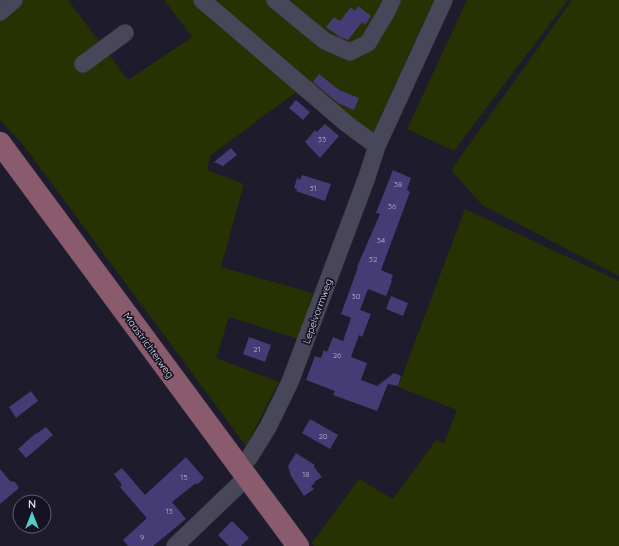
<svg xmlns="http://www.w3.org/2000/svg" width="619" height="546" font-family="Quicksand,sans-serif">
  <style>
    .green { fill: #273202 }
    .building { fill: #453b75 }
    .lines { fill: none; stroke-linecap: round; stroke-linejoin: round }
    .minor-casing { stroke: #373542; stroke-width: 18 }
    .major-casing { stroke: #373542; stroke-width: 23 }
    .minor { stroke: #48475a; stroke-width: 17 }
    .major { stroke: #8a5a6d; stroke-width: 22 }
    .labels { text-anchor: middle; stroke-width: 3.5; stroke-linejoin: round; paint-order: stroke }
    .number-label { font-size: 8px; fill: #b6b3ca }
    .street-label { font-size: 10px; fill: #dcdbe7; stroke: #141223 }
  </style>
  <rect width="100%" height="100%" fill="#1d1b2c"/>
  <path class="green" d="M 0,0 L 68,0 L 128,80 L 192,37 L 164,0 L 194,0 L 299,90 L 210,156 L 207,170 L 244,184 L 221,267 L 313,293 L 298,339 L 229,317 L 216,358 L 279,382 L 246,446 L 24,146 L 0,120 Z
    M 211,0 L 434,0 L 372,135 Z
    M 467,0 L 568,0 L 454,151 L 407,129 Z
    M 572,0 L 619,0 L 619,276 L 482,205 L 451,170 Z
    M 465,209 L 619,281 L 619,546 L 314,546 L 311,544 L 359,479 L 393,499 L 436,440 L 444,443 L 457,410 L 398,387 Z"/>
  <path class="building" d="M 358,6 L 371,16 L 365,25 L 362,22 L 348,40 L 340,37 L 326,27 L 334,17 L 340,21 L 351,7 L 355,11 Z
    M 319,74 L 339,90 L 359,98 L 354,110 L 338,103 L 313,82 Z
    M 296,100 L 310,112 L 303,120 L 289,108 Z
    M 325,124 L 339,136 L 320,158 L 305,142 L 315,130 L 317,132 Z
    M 231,148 L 237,155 L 223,166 L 214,162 Z
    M 393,170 L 411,178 L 407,190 L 410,192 L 381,270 L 393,275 L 391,280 L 392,281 L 386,296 L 368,289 L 360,310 L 371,314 L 362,337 L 359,335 L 351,357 L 367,363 L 361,380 L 377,386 L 394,373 L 401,376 L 398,386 L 388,384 L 377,411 L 333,395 L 335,391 L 306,380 L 315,356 L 321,358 L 324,350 L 327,352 L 333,337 L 343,341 L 351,318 L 341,314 L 358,267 L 357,267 L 380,214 L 376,213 Z
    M 302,175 L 331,184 L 325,201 L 296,191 L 297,189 L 294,188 L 297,178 L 300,180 Z
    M 391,296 L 408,303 L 403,316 L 386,309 Z
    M 249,337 L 271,345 L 265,362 L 243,354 Z
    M 31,391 L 38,401 L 16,418 L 9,407 Z
    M 310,419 L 338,435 L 330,449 L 302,433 Z
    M 46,427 L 53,435 L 26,458 L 18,449 L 36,433 L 36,434 Z
    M 296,453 L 315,465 L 314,467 L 322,477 L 314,482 L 315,483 L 311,486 L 314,489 L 304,496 L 291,476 L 288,466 Z
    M 186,457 L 204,478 L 197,485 L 196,483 L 172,502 L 186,519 L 153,546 L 128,546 L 123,540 L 146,519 L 146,517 L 120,487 L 122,485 L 114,474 L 122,468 L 145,495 Z
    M 0,469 L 10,481 L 15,482 L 19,488 L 0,504 Z
    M 232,521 L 249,538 L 241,546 L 229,546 L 218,535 Z"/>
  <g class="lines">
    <g class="minor-casing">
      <path id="minor" d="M 202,0 L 347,124 L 377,146
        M 275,0 L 325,41 L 350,52 L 368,43 L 387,11 L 392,0
        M 0,12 L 14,0
        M 83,64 L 125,33
        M 239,467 L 249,458 L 268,427 L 290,382 L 367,177 L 377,146 L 444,0
        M 175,546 L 247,477"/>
    </g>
    <g class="major-casing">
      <path id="major" d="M 0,143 L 298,546"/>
    </g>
    <use href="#minor" class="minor"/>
    <use href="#major" class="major"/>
  </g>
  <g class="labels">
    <g class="number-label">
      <text x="322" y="142">33</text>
      <text x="398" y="187">38</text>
      <text x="313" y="191">31</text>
      <text x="392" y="209">36</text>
      <text x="381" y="243">34</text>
      <text x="373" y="262">32</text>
      <text x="356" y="299">30</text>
      <text x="257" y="352">21</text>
      <text x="337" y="358">26</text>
      <text x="323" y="439">20</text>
      <text x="306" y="477">18</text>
      <text x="184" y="480">15</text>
      <text x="169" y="514">13</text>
      <text x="142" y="540">9</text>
    </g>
    <g class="street-label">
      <text transform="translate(317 311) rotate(-70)" y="4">Lepelvormweg</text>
      <text transform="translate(149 345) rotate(54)" y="4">Maastrichterweg</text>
    </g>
  </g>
  <g transform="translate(32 514)"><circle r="19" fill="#141223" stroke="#646271"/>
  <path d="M0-3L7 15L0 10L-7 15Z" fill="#53cdc9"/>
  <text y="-6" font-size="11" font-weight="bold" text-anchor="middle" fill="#dcdbe7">N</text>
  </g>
</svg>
